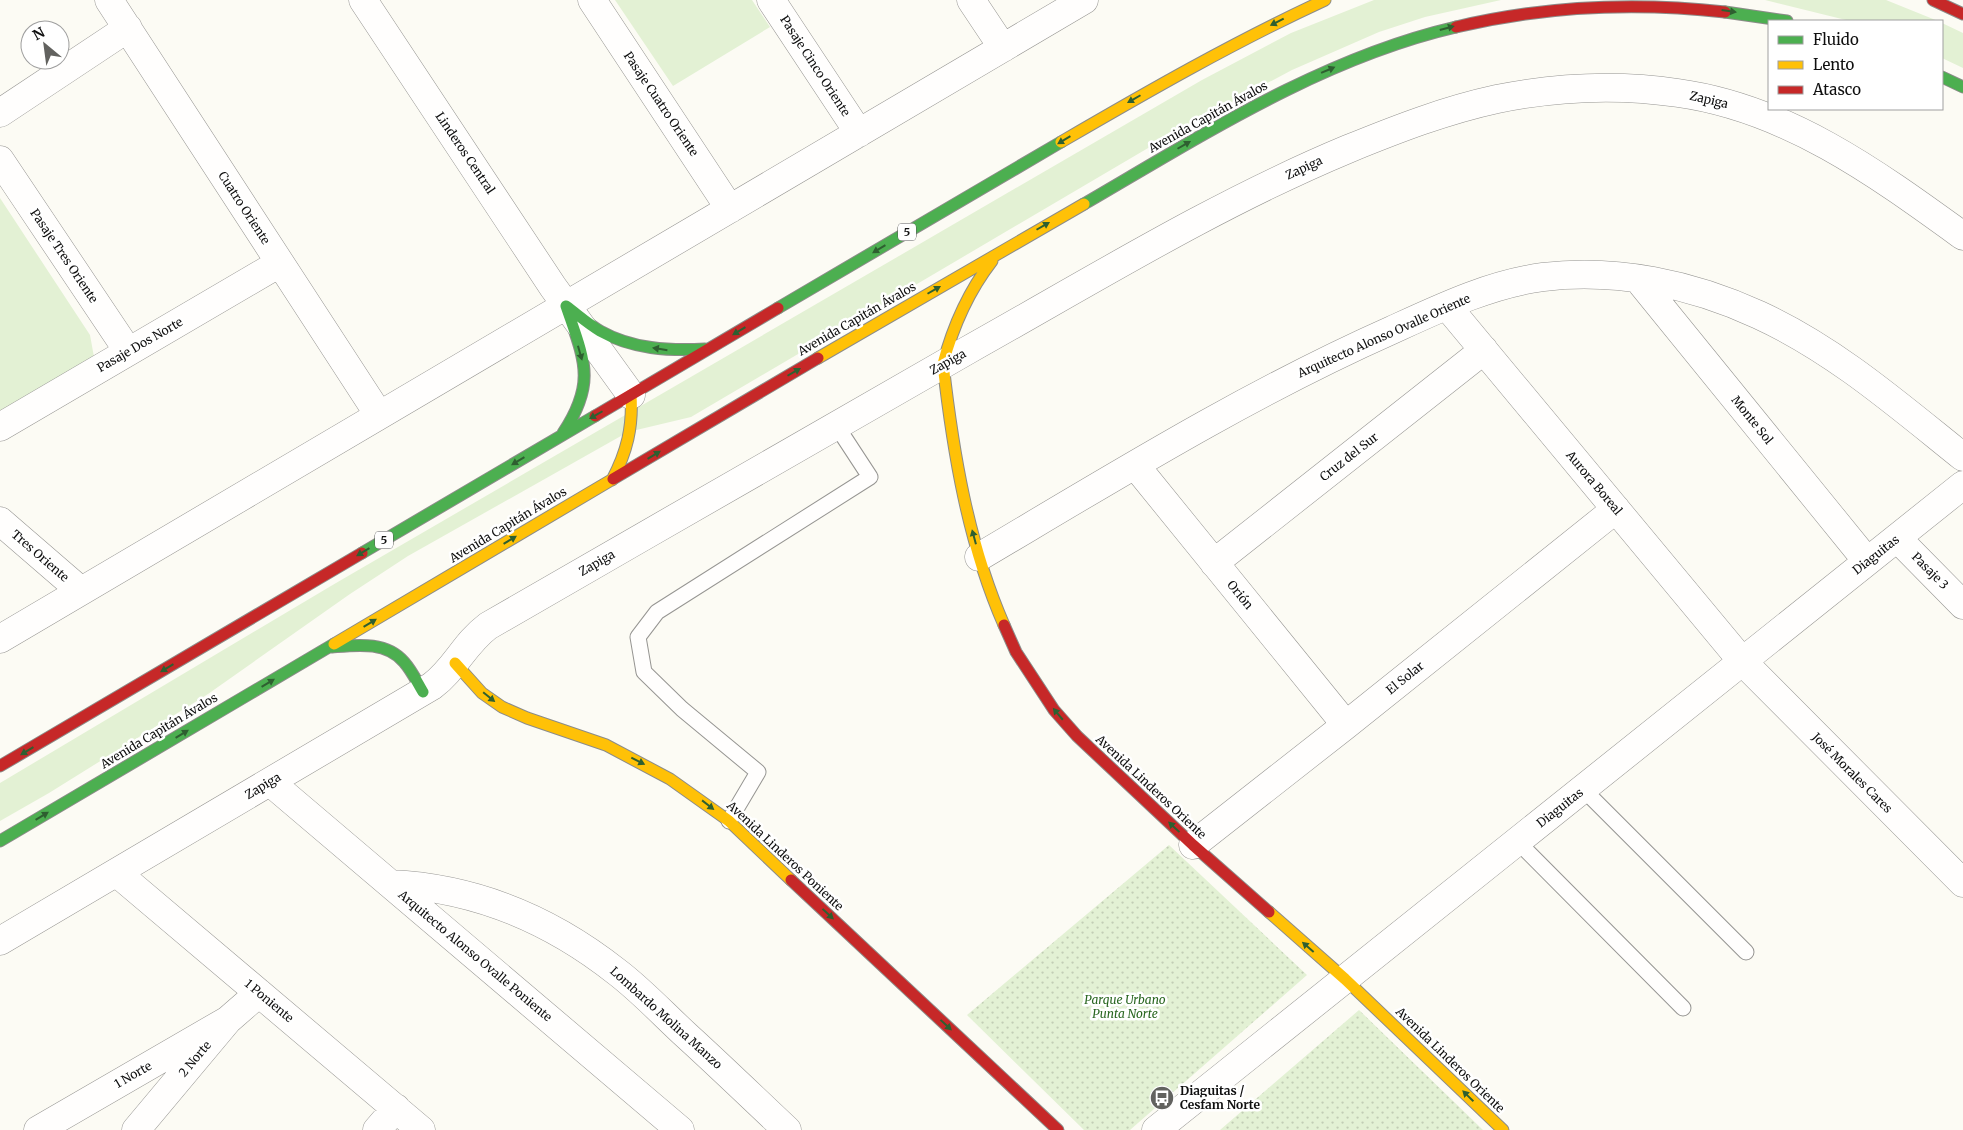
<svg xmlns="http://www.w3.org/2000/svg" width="1963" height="1130" font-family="Merriweather,serif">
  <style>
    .grass { fill: #e3f1d4 }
    .park { fill: url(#park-dots) }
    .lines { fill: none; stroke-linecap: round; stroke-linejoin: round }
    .lane-casing { stroke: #969592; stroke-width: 17 }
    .street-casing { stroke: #969592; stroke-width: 29 }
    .fast-casing { stroke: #8c8c89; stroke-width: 13 }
    .slow-casing { stroke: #8c8c89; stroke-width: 13 }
    .jam-casing { stroke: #8c8c89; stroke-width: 13 }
    .lane { stroke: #fffefd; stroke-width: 15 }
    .street { stroke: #fffefd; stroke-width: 28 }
    .fast { stroke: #4caf50; stroke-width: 11 }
    .slow { stroke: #ffc107; stroke-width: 11 }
    .jam { stroke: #c62828; stroke-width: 11 }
    .oneway { fill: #2e5f30 }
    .labels { text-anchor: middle; stroke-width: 5; stroke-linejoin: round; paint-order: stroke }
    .shield { fill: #fff; stroke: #575757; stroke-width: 1 }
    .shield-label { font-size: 11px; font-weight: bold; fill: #0f0f0f }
    .street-label { font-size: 12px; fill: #0f0f0f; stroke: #fff }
    .park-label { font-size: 12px; font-style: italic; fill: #296620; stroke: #fff }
    .poi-label { font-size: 12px; font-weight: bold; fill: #0f0f0f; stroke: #fff; text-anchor: start }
  </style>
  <defs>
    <pattern id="park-dots" width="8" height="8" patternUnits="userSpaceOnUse" patternTransform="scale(1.25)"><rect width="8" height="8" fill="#e3f1d4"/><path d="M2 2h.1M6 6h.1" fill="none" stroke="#c2cdb5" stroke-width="1.8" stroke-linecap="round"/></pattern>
  </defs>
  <rect width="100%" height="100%" fill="#fcfbf4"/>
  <path class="grass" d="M 615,0 L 752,0 L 770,27 L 673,86 Z
    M 1374,0 L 1501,0 L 1425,17 L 1379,32 L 1292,70 L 1177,131 L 691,417 L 628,432 L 408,556 L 350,594 L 208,694 L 49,793 L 0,821 L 0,783 L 336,583 L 1202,80 L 1291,33 Z
    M 1765,0 L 1886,0 L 1938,21 L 1850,21 Z
    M 1942,23 L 1963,33 L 1963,68 L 1942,58 Z
    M 0,198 L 90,335 L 94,357 L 0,413 Z"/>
  <path class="park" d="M 1169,845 L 1307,975 L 1130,1130 L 1084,1130 L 967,1015 Z
    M 1359,1010 L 1483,1130 L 1220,1130 Z"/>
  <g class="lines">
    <g class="lane-casing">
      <path id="lane" d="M 1583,789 L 1746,952
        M 729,821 L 758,772 L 682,709 L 644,672 L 638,637 L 657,612 L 870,477 L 836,425
        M 1517,841 L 1683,1008"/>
    </g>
    <g class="street-casing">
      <path id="street" d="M 109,0 L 379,415
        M 363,0 L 553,287 L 631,395
        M 592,0 L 730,209
        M 771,0 L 859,133
        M 971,0 L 1003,48
        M 0,113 L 128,28
        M 0,160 L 128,351
        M 1638,279 L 1867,561
        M 1447,306 L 1742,661 L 1963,883
        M 0,427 L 280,263
        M 1135,465 L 1346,725
        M 0,521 L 81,591
        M 1897,538 L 1963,605
        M 979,557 C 1114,477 1248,394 1392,330 C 1440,308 1490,284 1543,277 C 1616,268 1692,284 1759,315 C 1835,350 1898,405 1963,457
        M 1214,563 L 1484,350
        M 0,639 L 1084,0
        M 270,782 L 680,1130
        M 1193,845 L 1346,725 L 1616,509
        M 117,873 L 421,1130
        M 391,884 C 476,888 550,919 617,972 C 642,991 664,1015 687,1036 C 721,1067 754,1099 787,1130
        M 0,941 L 432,686 C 455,669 464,644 488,626 C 648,534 808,441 968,350 C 1093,280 1216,204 1348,149 C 1397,129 1446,110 1497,99 C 1556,87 1618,84 1678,93 C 1787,108 1876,173 1963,236
        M 38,1130 L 228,1020
        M 136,1130 L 228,1020 L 259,993
        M 377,1130 L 396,1108
        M 1156,1130 L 1963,485"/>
    </g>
    <g class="fast-casing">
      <path id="fast" d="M 1725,12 L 1787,21
        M 1942,77 L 1963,87
        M 1084,204 C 1201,136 1322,58 1456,27
        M 566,306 C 577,314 588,324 600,331 C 632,349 669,351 705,349
        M 778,308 L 1061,142
        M 563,433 C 597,382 584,359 566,306
        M 362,553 L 595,416
        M 332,647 C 357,645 386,641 404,662 C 412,671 417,682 423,692
        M 0,841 L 334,644"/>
    </g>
    <g class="slow-casing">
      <path id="slow" d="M 1061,142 C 1147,92 1234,42 1325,0
        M 818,358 L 1084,204
        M 943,364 C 953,452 968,543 1004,625
        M 943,364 C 953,326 968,292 992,261
        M 612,480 C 627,452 633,427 631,395
        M 334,644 L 613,479
        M 455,663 L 482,693 L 502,707 L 527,718 L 606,745 L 670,779 L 729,821 L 791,880
        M 1269,912 L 1345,979 L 1503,1130"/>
    </g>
    <g class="jam-casing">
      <path id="jam" d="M 1933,0 L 1963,14
        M 1456,27 C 1544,6 1634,2 1725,12
        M 595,416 L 778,308
        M 613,479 L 818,358
        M 1004,625 L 1016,652 L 1054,710 L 1077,736 L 1193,845 L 1269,912
        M 0,766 L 362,553
        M 791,880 L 1058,1130"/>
    </g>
    <use href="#lane" class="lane"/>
    <use href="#street" class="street"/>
    <use href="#fast" class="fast"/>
    <use href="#slow" class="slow"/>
    <use href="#jam" class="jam"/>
  </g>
  <defs><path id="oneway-solid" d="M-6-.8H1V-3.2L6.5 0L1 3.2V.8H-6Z" transform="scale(1.25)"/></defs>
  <g class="oneway">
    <use href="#oneway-solid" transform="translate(1729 11) rotate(8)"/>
    <use href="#oneway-solid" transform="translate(1277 22) rotate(153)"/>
    <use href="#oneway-solid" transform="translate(1447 28) rotate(-15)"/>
    <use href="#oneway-solid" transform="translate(1328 70) rotate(-23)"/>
    <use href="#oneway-solid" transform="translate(1134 99) rotate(150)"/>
    <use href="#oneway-solid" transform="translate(1064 140) rotate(149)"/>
    <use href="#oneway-solid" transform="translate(1184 145) rotate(-30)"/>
    <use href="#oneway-solid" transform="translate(1043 226) rotate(-30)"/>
    <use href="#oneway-solid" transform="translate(879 249) rotate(149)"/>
    <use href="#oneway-solid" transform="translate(934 290) rotate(-30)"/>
    <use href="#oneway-solid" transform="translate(739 331) rotate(149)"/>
    <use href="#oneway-solid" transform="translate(660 349) rotate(-171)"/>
    <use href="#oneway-solid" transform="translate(580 353) rotate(74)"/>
    <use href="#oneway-solid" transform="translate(794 372) rotate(-30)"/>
    <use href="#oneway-solid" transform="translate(596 415) rotate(150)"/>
    <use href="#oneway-solid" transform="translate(654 455) rotate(-31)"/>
    <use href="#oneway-solid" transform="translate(518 461) rotate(149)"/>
    <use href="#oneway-solid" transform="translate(974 537) rotate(-105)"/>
    <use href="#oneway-solid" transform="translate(510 540) rotate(-31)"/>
    <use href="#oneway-solid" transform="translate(363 552) rotate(149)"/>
    <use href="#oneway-solid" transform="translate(370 623) rotate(-31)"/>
    <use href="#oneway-solid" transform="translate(167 668) rotate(149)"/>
    <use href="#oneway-solid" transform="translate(268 683) rotate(-31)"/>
    <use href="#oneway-solid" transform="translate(489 697) rotate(39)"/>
    <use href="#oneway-solid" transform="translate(1058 714) rotate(-130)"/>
    <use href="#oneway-solid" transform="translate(182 734) rotate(-31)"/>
    <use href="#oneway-solid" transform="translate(27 751) rotate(149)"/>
    <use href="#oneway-solid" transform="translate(638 761) rotate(27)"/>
    <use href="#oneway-solid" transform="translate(708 805) rotate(38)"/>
    <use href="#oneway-solid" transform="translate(42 816) rotate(-31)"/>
    <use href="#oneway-solid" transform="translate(1174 827) rotate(-137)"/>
    <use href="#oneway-solid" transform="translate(828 914) rotate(43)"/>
    <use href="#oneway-solid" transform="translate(1308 947) rotate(-139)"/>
    <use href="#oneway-solid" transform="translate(946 1025) rotate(43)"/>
    <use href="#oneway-solid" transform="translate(1468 1096) rotate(-136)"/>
  </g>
  <defs>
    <g id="bus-disc" transform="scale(1.25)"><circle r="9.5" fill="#62625f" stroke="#fff"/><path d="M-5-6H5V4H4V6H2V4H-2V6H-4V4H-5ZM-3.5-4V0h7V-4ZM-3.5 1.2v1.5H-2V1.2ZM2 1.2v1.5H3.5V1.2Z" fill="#fff"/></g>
  </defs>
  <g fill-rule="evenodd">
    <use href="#bus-disc" x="1162" y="1098"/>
  </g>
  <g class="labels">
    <g class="shield">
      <rect x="898" y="223.5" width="18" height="17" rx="4"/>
      <rect x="375" y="531.5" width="18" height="17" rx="4"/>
    </g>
    <g class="shield-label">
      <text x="907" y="236">5</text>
      <text x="384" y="544">5</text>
    </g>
    <g class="street-label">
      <text transform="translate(815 66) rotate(57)" y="4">Pasaje Cinco Oriente</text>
      <text transform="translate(1709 100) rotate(13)" y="4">Zapiga</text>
      <text transform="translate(661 104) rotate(56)" y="4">Pasaje Cuatro Oriente</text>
      <text transform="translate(1208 117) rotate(-29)" y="4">Avenida Capitán Ávalos</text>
      <text transform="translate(465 153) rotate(56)" y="4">Linderos Central</text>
      <text transform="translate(1304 168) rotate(-25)" y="4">Zapiga</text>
      <text transform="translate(244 208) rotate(57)" y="4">Cuatro Oriente</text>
      <text transform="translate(64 256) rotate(56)" y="4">Pasaje Tres Oriente</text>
      <text transform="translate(857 319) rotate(-30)" y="4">Avenida Capitán Ávalos</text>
      <text transform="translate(1384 336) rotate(-24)" y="4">Arquitecto Alonso Ovalle Oriente</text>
      <text transform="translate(140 345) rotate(-30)" y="4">Pasaje Dos Norte</text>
      <text transform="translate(948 362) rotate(-29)" y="4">Zapiga</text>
      <text transform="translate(1752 420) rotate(51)" y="4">Monte Sol</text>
      <text transform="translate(1349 457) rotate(-38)" y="4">Cruz del Sur</text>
      <text transform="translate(1594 483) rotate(50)" y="4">Aurora Boreal</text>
      <text transform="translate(508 525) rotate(-31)" y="4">Avenida Capitán Ávalos</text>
      <text transform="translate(1876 555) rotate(-38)" y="4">Diaguitas</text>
      <text transform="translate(40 556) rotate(41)" y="4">Tres Oriente</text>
      <text transform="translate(597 563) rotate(-30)" y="4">Zapiga</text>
      <text transform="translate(1930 571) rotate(45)" y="4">Pasaje 3</text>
      <text transform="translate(1240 595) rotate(51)" y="4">Orión</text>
      <text transform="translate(1405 678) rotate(-39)" y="4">El Solar</text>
      <text transform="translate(159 731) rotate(-31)" y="4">Avenida Capitán Ávalos</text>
      <text transform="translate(1852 773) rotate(45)" y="4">José Morales Cares</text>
      <text transform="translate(263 786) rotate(-31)" y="4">Zapiga</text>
      <text transform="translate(1151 787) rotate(43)" y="4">Avenida Linderos Oriente</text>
      <text transform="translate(1560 808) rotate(-38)" y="4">Diaguitas</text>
      <text transform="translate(785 856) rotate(43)" y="4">Avenida Linderos Poniente</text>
      <text transform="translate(475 956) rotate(40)" y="4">Arquitecto Alonso Ovalle Poniente</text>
      <text transform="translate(269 1001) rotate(40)" y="4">1 Poniente</text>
      <text transform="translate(666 1018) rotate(42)" y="4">Lombardo Molina Manzo</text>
      <text transform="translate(195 1059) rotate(-50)" y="4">2 Norte</text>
      <text transform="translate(1450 1060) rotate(44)" y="4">Avenida Linderos Oriente</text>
      <text transform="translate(133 1075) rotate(-30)" y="4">1 Norte</text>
    </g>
    <g class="park-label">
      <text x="1125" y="1004">Parque Urbano<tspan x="1125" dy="14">Punta Norte</tspan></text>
    </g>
    <g class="poi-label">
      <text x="1180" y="1095">Diaguitas /<tspan x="1180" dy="14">Cesfam Norte</tspan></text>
    </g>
  </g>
  <rect x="1768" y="20" width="175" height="90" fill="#ffffff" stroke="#9f9f9f"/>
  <rect x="1778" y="36" width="25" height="8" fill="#4caf50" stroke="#9f9f9f"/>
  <text x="1813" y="45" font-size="15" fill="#0f0f0f">Fluido</text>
  <rect x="1778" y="61" width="25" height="8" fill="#ffc107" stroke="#9f9f9f"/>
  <text x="1813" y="70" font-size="15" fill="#0f0f0f">Lento</text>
  <rect x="1778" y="86" width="25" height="8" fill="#c62828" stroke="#9f9f9f"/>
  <text x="1813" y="95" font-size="15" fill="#0f0f0f">Atasco</text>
  <g transform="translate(45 45) rotate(331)"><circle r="24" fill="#ffffff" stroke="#9f9f9f"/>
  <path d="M0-4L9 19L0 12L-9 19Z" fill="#62625f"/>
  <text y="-8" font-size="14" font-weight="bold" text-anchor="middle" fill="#0f0f0f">N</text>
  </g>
</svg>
